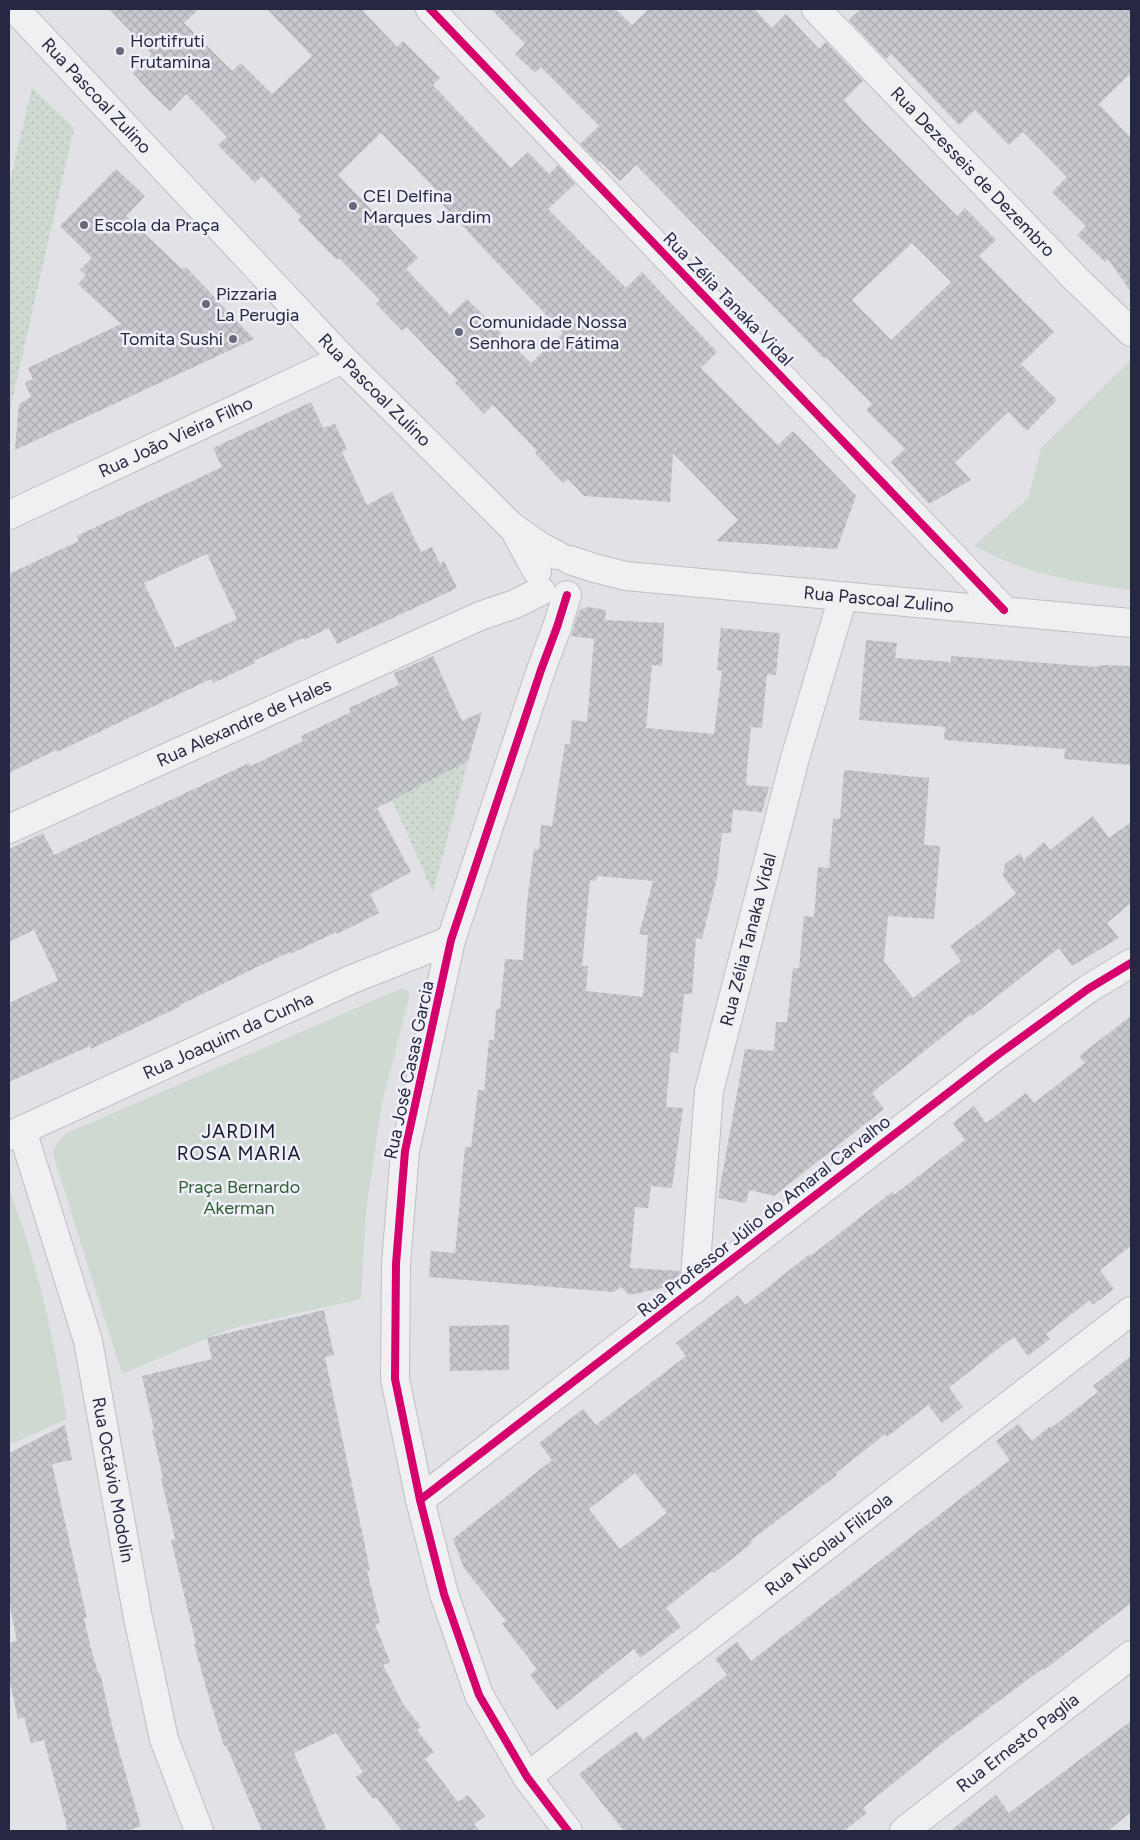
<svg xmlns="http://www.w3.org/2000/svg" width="1140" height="1840" font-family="Figtree,sans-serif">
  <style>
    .grass { fill: url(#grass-dots) }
    .green { fill: #cedad1 }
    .building { fill: url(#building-cross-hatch); fill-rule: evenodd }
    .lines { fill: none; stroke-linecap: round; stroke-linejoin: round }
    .minor-casing { stroke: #bebec4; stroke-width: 30 }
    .minor { stroke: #f0f0f3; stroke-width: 28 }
    .cycleway-casing { stroke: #eeeff7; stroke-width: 11 }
    .cycleway { stroke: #d6006c; stroke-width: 8 }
    .poi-dot { fill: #67697b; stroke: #eeeff7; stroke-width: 2 }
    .labels { text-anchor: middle; stroke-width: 5; stroke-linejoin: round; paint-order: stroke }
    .poi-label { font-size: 18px; fill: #262842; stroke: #eeeff7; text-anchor: start }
    .street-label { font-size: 18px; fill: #262842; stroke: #eeeff7 }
    .park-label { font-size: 18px; fill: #325f36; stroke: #eeeff7 }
    .neighbourhood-label { font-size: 19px; letter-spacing: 1px; fill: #181a32; stroke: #eeeff7 }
  </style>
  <defs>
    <pattern id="grass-dots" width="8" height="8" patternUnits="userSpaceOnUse" patternTransform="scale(1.25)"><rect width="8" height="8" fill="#cedad1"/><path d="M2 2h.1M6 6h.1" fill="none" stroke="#b1bbb5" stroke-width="1.8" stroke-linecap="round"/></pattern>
    <pattern id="building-cross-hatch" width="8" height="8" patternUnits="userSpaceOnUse" patternTransform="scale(1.25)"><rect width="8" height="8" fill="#c8c9cf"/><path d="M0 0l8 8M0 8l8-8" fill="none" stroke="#acadb3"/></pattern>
  </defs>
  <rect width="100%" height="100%" fill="#e1e1e6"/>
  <path class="grass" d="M 32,88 L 74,128 L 9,414 L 9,184 Z
    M 468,761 L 433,892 L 392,800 Z"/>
  <path class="green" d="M 1131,360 L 1131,590 C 1092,585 1051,578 1013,564 C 1000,559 987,552 974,546 L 1028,498 L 1041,448 Z
    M 400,989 L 406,989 L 410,993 L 382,1103 L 366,1210 L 361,1299 L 229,1329 L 122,1374 L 53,1154 L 55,1146 L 65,1134 Z
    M 9,1189 C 38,1263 54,1341 67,1419 L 9,1445 Z"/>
  <path class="building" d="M 109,9 L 199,9 L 184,23 L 232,71 L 241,63 L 272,94 L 312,56 L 267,9 L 361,9 L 397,47 L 403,41 L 440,78 L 433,85 L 511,168 L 528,152 L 549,174 L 558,165 L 575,184 L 548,209 L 626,288 L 642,272 L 717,352 L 701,368 L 778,445 L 793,431 L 856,496 L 837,549 L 716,541 L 738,520 L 673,453 L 670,502 L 584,496 L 568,479 L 563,483 L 535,453 L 537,451 L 493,405 L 484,414 L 455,383 L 458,381 L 407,327 L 402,331 L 376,304 L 380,300 L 339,258 L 337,260 L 298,220 L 301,217 L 262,176 L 255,183 L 218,145 L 227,137 L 186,94 L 170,111 L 151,93 L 133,73 L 152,54 ZM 381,133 L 443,197 L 438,200 L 563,333 L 531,363 L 467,299 L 450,315 L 406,269 L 418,258 L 338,175 Z
    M 491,9 L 615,9 L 632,25 L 649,9 L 754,9 L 772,28 L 786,14 L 819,49 L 826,42 L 863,81 L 844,100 L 862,120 L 957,216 L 965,208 L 996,240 L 979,256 L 1054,332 L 1021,364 L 1057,400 L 1027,431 L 1008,412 L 955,463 L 971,480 L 929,504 L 891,462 L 905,449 L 866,410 L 872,404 L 826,357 L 825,359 L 809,343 L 636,165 L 620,181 L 600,161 L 598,162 L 580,144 L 599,126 L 541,67 L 535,73 L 515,54 L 525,44 ZM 912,243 L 951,282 L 891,340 L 852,300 Z
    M 861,9 L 1131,9 L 1131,73 L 1099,104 L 1131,138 L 1131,292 L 1108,259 L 1105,262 L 1077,235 L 1086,226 L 1052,192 L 1067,177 L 1023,132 L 1009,145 L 975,110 L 959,125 L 891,54 L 886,59 L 849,20 Z
    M 116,169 L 145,196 L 126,216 L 182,269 L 186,267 L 254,339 L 15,450 L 19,404 L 31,397 L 25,383 L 33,379 L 28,368 L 121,324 L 78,284 L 86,275 L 80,270 L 92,258 L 60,226 Z
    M 311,402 L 323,428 L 335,424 L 347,449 L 342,452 L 367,505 L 392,492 L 421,552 L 432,547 L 440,564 L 444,561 L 457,588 L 337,644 L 329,628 L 304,640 L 303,638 L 254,661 L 255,663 L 213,683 L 211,679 L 57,752 L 56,750 L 9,773 L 9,574 L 79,541 L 77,536 L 222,467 L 213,448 ZM 207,554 L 237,619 L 175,648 L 144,583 Z
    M 588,607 L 606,610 L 605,620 L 664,623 L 662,666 L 652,665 L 646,728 L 714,734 L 722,671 L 717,670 L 721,628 L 780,633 L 776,675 L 767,674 L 762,728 L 751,727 L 748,758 L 746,785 L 769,787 L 762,812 L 733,810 L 731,833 L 722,833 L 717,878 L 702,939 L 696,938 L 692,994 L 684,994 L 678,1053 L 671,1052 L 666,1107 L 683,1108 L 672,1188 L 651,1186 L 648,1208 L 635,1207 L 630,1268 L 680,1271 L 679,1281 L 671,1286 L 629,1295 L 621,1287 L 614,1292 L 429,1277 L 431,1251 L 455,1253 L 465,1147 L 471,1147 L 478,1090 L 484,1091 L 489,1040 L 494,1040 L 496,1009 L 500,1009 L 505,959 L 523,960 L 527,903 L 534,849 L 539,850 L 541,825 L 552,826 L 565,744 L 570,744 L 572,720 L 587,722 L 594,639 L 571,636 L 578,613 L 581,609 ZM 597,876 L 653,881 L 639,935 L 648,935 L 643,997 L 586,991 L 588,966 L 582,966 L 590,880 L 596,881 Z
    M 866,640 L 897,643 L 895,658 L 951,662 L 951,656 L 1098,667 L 1098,665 L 1131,666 L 1131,765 L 1064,759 L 1065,749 L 944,740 L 945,727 L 859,720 Z
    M 433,656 L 462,721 L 482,712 L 468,761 L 377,808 L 411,872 L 370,894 L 379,913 L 337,934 L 336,932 L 290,954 L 290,952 L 257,967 L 180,1005 L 181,1006 L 91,1049 L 90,1046 L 9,1082 L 9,1003 L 58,980 L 34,930 L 9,942 L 9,849 L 43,833 L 54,855 L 249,763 L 251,766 L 303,741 L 301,736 L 351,712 L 349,708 L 399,685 L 394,673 Z
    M 844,770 L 929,778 L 924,845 L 940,846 L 934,919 L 888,916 L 884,961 L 913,998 L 961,961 L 950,946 L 1016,894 L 1003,876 L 1005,864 L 1020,853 L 1024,860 L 1044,842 L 1050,850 L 1093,816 L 1109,838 L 1131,822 L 1131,903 L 1107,923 L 1119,938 L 1072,966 L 1059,948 L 972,1016 L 971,1014 L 872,1093 L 884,1109 L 774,1196 L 749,1190 L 746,1203 L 718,1198 L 745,1049 L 774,1051 L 776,1022 L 787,1022 L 793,968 L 799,968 L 804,916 L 814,917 L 818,867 L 829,868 L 833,818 L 840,819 Z
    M 1131,1016 L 1131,1246 L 1100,1270 L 1114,1289 L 1093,1305 L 1090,1300 L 1046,1334 L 1050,1339 L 1028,1356 L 1014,1337 L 991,1354 L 949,1388 L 963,1407 L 942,1423 L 928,1405 L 887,1437 L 885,1434 L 836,1473 L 837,1475 L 750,1541 L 752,1543 L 714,1573 L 712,1571 L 666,1608 L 681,1627 L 640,1658 L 634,1649 L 557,1710 L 530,1675 L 537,1669 L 502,1624 L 506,1621 L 464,1568 L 453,1539 L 552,1460 L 539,1443 L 583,1409 L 596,1425 L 686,1356 L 676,1343 L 738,1295 L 745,1305 L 810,1254 L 812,1255 L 892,1192 L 894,1195 L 965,1140 L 953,1123 L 974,1106 L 986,1123 L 1026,1093 L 1034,1103 L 1085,1063 L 1079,1056 ZM 635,1473 L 667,1513 L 620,1549 L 589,1509 Z
    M 324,1310 L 334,1355 L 325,1357 L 370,1570 L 367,1571 L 380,1623 L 375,1624 L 390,1662 L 383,1665 L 403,1704 L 421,1727 L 417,1730 L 434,1752 L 425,1759 L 458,1802 L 468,1795 L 485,1816 L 474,1824 L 480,1831 L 402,1831 L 376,1797 L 373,1799 L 356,1777 L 363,1772 L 336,1733 L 294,1753 L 327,1831 L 262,1831 L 226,1745 L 224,1746 L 205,1684 L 194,1644 L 196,1644 L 171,1540 L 175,1539 L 161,1478 L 163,1478 L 152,1430 L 154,1429 L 142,1376 L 212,1359 L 207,1338 Z
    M 509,1325 L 509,1370 L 450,1371 L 449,1326 Z
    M 1131,1356 L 1131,1603 L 1044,1670 L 1042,1669 L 945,1741 L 863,1808 L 867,1813 L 844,1831 L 624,1831 L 579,1774 L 636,1731 L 643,1740 L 727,1675 L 715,1659 L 737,1642 L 751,1661 L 1010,1460 L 996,1441 L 1018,1424 L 1032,1441 L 1050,1426 L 1051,1428 L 1098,1392 L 1093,1386 Z
    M 65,1425 L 72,1460 L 52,1464 L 83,1601 L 87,1618 L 84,1618 L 90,1645 L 98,1673 L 100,1673 L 113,1730 L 141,1826 L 126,1831 L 68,1831 L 44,1740 L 31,1743 L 24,1717 L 18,1719 L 9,1678 L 9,1643 L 17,1641 L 9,1602 L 9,1453 Z
    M 1131,1721 L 1131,1812 L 1108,1831 L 950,1831 L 996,1795 L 1009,1813 Z"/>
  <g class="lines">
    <g class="minor-casing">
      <g id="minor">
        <path id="s1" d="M 15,9 L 343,359 L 511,526 L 541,547 L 557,555"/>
        <path d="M 430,9 L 1004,610"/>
        <path id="s2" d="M 816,9 L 1076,279 L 1131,332"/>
        <path id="s3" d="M 9,515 L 343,359"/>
        <path d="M 516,533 L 537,571"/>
        <path id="s4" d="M 570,560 L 594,568 L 626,576 L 1131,623"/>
        <path d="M 567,595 L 557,627 L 541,670 L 451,940 L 405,1151 L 396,1264 L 395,1379 L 420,1500 L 444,1594 L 479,1695 L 527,1777 L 568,1831"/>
        <path id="s5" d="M 9,829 L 480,616 L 515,604 L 541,591"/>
        <path id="s6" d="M 22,1130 L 88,1341 L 138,1618 L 164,1739 L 199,1831"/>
        <path id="s7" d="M 9,1136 L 350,980 L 451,940"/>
        <path id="s8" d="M 694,1290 L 709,1091 L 795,758 L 843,597"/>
        <path d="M 420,1500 L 996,1056 L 1088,989 L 1131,963"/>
        <path id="s9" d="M 527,1777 L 1131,1311"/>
        <path id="s10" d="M 904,1831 L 1131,1655"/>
      </g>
    </g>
    <use href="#minor" class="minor"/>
    <g class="cycleway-casing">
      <path id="cycleway" d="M 430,9 L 1004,610
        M 567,595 L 557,627 L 541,670 L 451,940 L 405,1151 L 396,1264 L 395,1379 L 420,1500 L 444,1594 L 479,1695 L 527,1777 L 568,1831
        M 420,1500 L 996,1056 L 1088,989 L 1131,963"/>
    </g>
    <use href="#cycleway" class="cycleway"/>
  </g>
  <g class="poi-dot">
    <circle cx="120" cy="51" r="5"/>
    <circle cx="353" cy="206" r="5"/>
    <circle cx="84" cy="225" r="5"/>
    <circle cx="206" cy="304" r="5"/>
    <circle cx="459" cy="332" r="5"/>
    <circle cx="233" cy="339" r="5"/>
  </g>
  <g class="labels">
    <g class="poi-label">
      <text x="130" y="47">Hortifruti<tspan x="130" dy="21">Frutamina</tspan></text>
      <text x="363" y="202">CEI Delfina<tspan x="363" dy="21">Marques Jardim</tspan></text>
      <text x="94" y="231">Escola da Praça</text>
      <text x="216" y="300">Pizzaria<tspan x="216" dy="21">La Perugia</tspan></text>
      <text x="469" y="328">Comunidade Nossa<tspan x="469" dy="21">Senhora de Fátima</tspan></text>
      <text x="223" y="345" text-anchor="end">Tomita Sushi</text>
    </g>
    <g class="street-label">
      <text dy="6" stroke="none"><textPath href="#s1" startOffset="119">Rua Pascoal Zulino</textPath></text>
      <text dy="6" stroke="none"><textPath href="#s2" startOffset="226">Rua Dezesseis de Dezembro</textPath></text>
      <text transform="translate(728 299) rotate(46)" y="6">Rua Zélia Tanaka Vidal</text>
      <text dy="6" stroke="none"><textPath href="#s1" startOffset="524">Rua Pascoal Zulino</textPath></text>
      <text dy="6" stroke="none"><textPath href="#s3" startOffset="184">Rua João Vieira Filho</textPath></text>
      <text dy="6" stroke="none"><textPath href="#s4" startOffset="312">Rua Pascoal Zulino</textPath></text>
      <text dy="6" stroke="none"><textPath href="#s5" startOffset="258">Rua Alexandre de Hales</textPath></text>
      <text dy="6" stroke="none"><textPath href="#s8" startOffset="356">Rua Zélia Tanaka Vidal</textPath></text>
      <text dy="6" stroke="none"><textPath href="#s7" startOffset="241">Rua Joaquim da Cunha</textPath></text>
      <text transform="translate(409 1070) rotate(-78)" y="6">Rua José Casas Garcia</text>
      <text transform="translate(764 1216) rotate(-38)" y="6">Rua Professor Júlio do Amaral Carvalho</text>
      <text dy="6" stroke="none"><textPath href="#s6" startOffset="362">Rua Octávio Modolin</textPath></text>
      <text dy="6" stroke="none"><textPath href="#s9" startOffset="381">Rua Nicolau Filizola</textPath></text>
      <text dy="6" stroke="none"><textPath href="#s10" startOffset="144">Rua Ernesto Paglia</textPath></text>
    </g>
    <g class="park-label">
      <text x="239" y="1193">Praça Bernardo<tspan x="239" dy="21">Akerman</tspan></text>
    </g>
    <g class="neighbourhood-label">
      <text x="239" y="1138">JARDIM<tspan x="239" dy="22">ROSA MARIA</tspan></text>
    </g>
  </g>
  <rect width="1140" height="1840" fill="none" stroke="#262842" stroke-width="20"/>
</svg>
